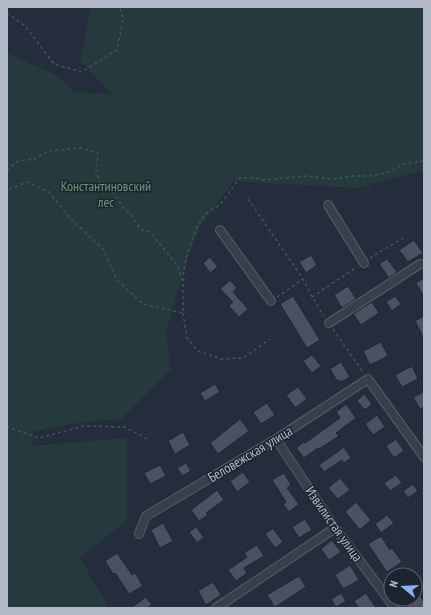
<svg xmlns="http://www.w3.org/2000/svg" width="431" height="615" font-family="'PT Sans Narrow',sans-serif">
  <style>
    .green { fill: #26393c }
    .building { fill: #485262; stroke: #1e2632 }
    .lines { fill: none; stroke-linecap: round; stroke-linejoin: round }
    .minor-casing { stroke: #555d69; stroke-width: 10 }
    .path { stroke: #435659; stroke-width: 1.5; stroke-dasharray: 3 3; stroke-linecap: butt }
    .minor { stroke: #373f4b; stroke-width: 8 }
    .labels { text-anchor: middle; stroke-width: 3; stroke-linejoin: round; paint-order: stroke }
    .park-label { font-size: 14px; fill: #6b9776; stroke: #1c2430 }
    .street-label { font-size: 14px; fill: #b3bac7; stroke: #1c2430 }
  </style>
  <rect width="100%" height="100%" fill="#242d3b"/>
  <path class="green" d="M 91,7 L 424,7 L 424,170 L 358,188 L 234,181 L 200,227 L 184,268 L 166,333 L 171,369 L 121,419 L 78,423 L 34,431 L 32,446 L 127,438 L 127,520 L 80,558 L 109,608 L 7,608 L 7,53 L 56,75 L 75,92 L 111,94 L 80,60 Z"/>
  <path class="building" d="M 414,240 L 423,253 L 408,262 L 399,250 Z
    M 311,255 L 317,265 L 306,273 L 299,262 Z
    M 210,257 L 218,267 L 210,273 L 203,263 Z
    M 387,259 L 397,272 L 389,278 L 379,264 Z
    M 424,278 L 424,297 L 416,283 Z
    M 230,280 L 237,288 L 233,292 L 248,309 L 239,317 L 229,306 L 233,302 L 220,289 Z
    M 348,286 L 356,299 L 342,308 L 334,295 Z
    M 293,296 L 320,340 L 307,348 L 280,304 Z
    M 395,296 L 401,304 L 392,311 L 386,302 Z
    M 372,302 L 379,313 L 361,325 L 353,314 Z
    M 424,316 L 424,339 L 415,321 Z
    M 381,342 L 388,356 L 370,365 L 363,351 Z
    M 312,355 L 321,366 L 312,373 L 303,361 Z
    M 341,362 L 350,377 L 341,382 L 339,380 L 337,381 L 330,369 Z
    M 412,366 L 418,379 L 402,387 L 395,375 Z
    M 215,384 L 220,392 L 205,401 L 200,393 Z
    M 298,387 L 307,399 L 295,408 L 286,395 Z
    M 424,392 L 424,407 L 420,409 L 413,397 Z
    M 364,394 L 372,404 L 365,410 L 357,401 Z
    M 267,403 L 275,415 L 261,424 L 253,412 Z
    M 346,404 L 356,418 L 336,433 L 339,436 L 319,449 L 318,448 L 304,458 L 296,448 L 304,442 L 305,443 L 340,418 L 336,412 Z
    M 377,415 L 385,427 L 373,435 L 365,424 Z
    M 240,419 L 249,431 L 218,454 L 210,443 Z
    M 183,432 L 190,445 L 175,454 L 168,441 Z
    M 396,439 L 404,451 L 394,458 L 386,446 Z
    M 344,447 L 351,458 L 344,463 L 342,460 L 324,472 L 319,465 Z
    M 186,463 L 191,471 L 182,476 L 177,468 Z
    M 160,465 L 166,476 L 150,484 L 144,473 Z
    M 243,472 L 250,482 L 237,492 L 230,481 Z
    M 284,473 L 291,485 L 287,488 L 299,504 L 289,512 L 283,504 L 286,502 L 272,480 Z
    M 396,475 L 402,483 L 390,491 L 384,483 Z
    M 340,478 L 350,490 L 338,499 L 328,488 Z
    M 413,484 L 418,491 L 408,498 L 403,491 Z
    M 217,490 L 224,500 L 206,513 L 208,515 L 199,521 L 191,510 Z
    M 356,502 L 371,520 L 360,530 L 345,512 Z
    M 387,515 L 394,523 L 381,533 L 375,524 Z
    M 305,519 L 312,530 L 299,538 L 292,527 Z
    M 163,523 L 173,541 L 160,548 L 151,530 Z
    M 196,527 L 204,537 L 197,543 L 189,532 Z
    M 273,528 L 283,542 L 275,548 L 265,534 Z
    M 381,536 L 390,550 L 392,548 L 402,562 L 387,572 L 368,544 Z
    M 332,540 L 341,552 L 329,560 L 321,549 Z
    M 257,545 L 264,556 L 244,568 L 247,573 L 236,581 L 228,570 L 247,557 L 244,553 Z
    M 117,553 L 132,575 L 135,573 L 143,586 L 129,594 L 115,573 L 113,574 L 105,561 Z
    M 350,565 L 359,580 L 343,589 L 335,575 Z
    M 299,576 L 306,587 L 275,607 L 267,595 Z
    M 213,582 L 221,595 L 206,605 L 198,591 Z
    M 415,587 L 424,602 L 424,608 L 409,608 L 405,602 L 410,599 L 415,599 Z
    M 341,593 L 346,601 L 336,607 L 331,599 Z
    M 366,593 L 376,608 L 359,608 L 354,601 Z
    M 146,597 L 152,605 L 147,608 L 131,608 Z"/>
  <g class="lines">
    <g class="minor-casing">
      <path id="minor" d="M 328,205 L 364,263
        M 220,230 L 271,301
        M 329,323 L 420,264
        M 276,439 L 335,528 L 395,608
        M 139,534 L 146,516 L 276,439 L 368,379 L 424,457
        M 216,608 L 335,528"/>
    </g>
    <path class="path" d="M 7,13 L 25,26 L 54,64 L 82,72 L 117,50 L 123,20 L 120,7
      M 7,170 L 18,161 L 35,159 L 48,151 L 81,148 L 98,153 L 96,171 L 101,186 L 112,191 L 123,207 L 133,217 L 140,229 L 150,232 L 177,265 L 183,283 L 183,313 L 143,304 L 117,280 L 103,249 L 69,217 L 49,192 L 27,182 L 7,190
      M 248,199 L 303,279 L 312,297 L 324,316
      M 370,258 L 403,238
      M 183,281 C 183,265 194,225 206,214 C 210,210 217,208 221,203 C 228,195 233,186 240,178 L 256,178 L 264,180 L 306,176 L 333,179 L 353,176 L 370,176 L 389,172 L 403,164 L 424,161
      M 277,297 L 303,279
      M 312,297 L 357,267
      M 183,313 L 187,338 L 198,351 L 221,359 L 243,358 L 270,339
      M 333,329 L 363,372
      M 7,426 L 10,428 L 39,438 L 84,426 L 125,427 L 147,439"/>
    <use href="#minor" class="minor"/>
  </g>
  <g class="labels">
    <g class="park-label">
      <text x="106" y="191">Константиновский<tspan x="106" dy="16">лес</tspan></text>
    </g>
    <g class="street-label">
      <text transform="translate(250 454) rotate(-31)" y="5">Беловежская улица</text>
      <text transform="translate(334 524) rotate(55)" y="5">Извилистая улица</text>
    </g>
  </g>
  <rect width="431" height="615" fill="none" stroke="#b3bac7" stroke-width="16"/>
  <g transform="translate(403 587) rotate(288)"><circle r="19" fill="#1c2430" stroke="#58606c"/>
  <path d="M0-3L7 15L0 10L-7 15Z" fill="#8bb1f3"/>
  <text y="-6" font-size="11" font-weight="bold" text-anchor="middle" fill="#b3bac7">N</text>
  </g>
</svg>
